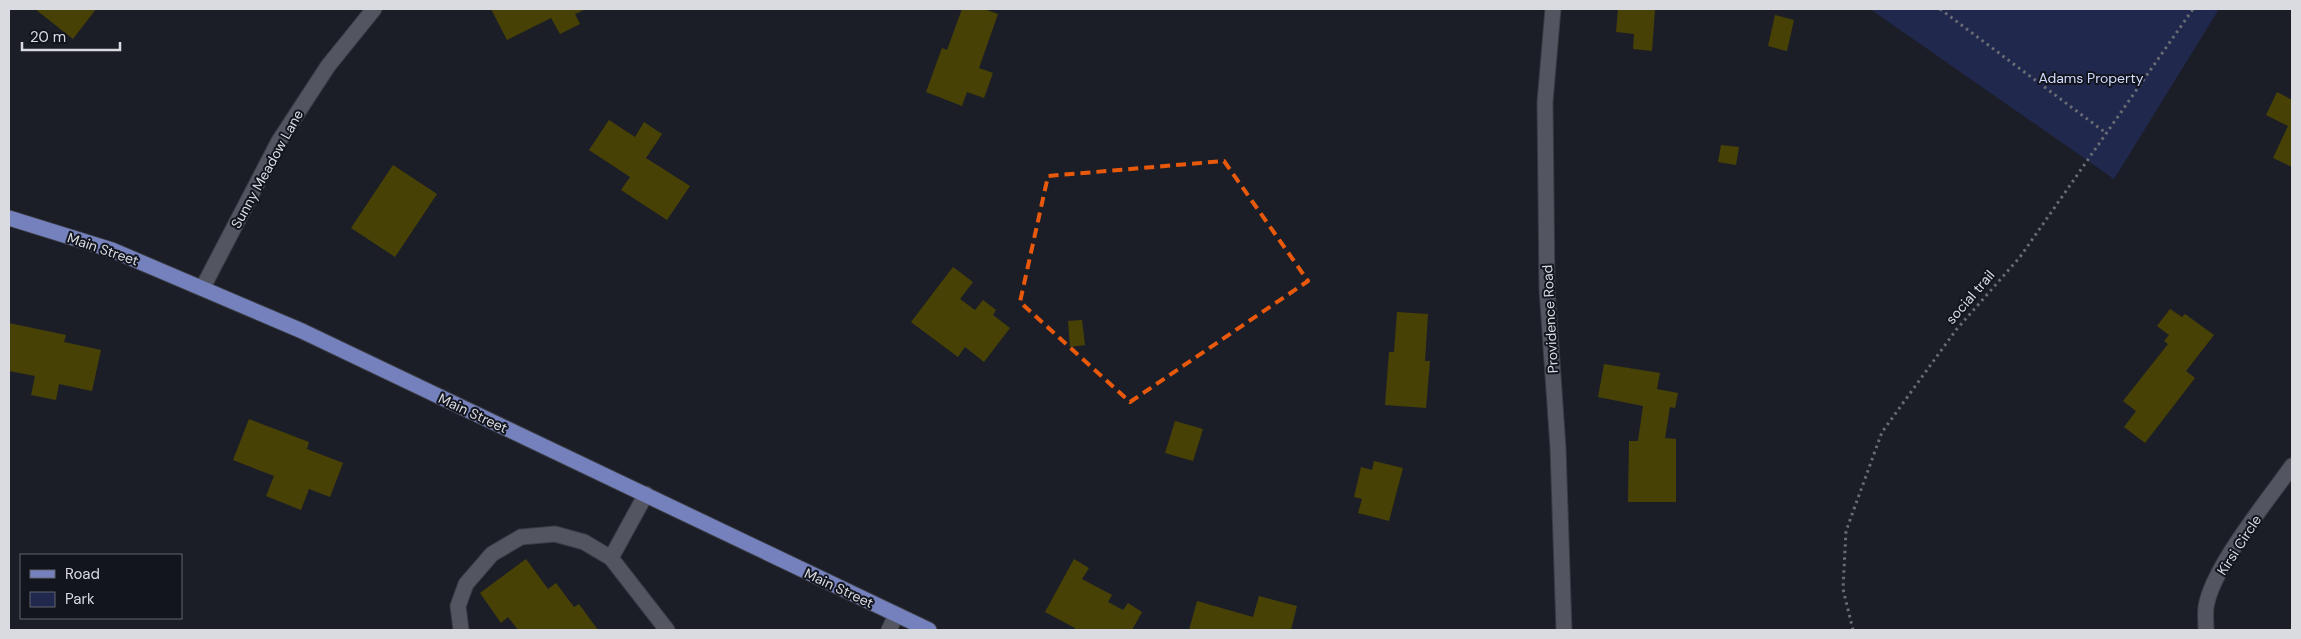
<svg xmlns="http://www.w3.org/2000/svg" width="2301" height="639" font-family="'DM Sans',sans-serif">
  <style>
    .park { fill: #21284e }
    .building { fill: #484106 }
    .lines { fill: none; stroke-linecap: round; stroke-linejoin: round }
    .minor-casing { stroke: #393b42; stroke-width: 17 }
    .major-casing { stroke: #393b42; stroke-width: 17 }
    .path { stroke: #6a6c74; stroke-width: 3; stroke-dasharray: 2.5 4; stroke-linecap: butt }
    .minor { stroke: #535661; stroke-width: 15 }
    .major { stroke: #7481bc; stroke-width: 15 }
    .marked { fill: none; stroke: #e8590c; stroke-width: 4; stroke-dasharray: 10 6; stroke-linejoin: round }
    .labels { text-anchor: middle; stroke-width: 4; stroke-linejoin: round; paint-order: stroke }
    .park-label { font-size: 14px; fill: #d2dcff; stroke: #13151e }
    .street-label { font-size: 14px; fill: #d9dbe1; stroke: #13151e }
  </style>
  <rect width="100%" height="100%" fill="#1c1e27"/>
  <path class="park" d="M 1870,9 L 2219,9 L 2114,179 Z"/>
  <path class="building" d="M 35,9 L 96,9 L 73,39 Z
    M 491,9 L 586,9 L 575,14 L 580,24 L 560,34 L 551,18 L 507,40 Z
    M 962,9 L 984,9 L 998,14 L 979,68 L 993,73 L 984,98 L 967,92 L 962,106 L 926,92 L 942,48 L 947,50 Z
    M 1618,9 L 1655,9 L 1652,51 L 1633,49 L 1634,34 L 1616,32 Z
    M 1775,15 L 1794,20 L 1787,51 L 1768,46 Z
    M 2277,92 L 2292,100 L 2292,167 L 2273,158 L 2288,126 L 2266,115 Z
    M 609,120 L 635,137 L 644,122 L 662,134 L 646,158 L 690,186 L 667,220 L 621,190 L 630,177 L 589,150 Z
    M 1721,145 L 1739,147 L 1736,165 L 1718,162 Z
    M 393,165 L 437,194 L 395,257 L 351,228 Z
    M 953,267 L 973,282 L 960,299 L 975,310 L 983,300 L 996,310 L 993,315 L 1010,328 L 984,362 L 965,347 L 958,357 L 911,322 Z
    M 2170,309 L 2182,317 L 2185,314 L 2214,335 L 2186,371 L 2195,378 L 2145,443 L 2124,427 L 2136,411 L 2123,401 L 2168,344 L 2164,341 L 2169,335 L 2157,326 Z
    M 1397,312 L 1428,314 L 1425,361 L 1430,361 L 1426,408 L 1385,405 L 1389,352 L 1394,352 Z
    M 1082,320 L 1085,345 L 1070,347 L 1068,321 Z
    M 9,323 L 66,335 L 64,342 L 101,350 L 92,391 L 59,384 L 56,400 L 31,395 L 35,376 L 9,371 Z
    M 1604,364 L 1660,373 L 1657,389 L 1678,393 L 1675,408 L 1670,407 L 1665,438 L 1676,439 L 1676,502 L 1628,502 L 1629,441 L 1638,441 L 1643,406 L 1598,397 Z
    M 249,419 L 309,442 L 307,449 L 343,463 L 330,497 L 309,489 L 301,510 L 266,496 L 274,476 L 233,460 Z
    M 1175,421 L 1203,429 L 1193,461 L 1165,453 Z
    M 1374,461 L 1403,468 L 1389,521 L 1358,513 L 1362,499 L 1354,497 L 1361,467 L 1372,470 Z
    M 526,559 L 548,589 L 556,583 L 574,607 L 579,604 L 598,630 L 518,630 L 508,617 L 501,623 L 480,593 Z
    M 1074,559 L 1089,568 L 1082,579 L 1112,595 L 1108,602 L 1123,610 L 1128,603 L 1142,612 L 1132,630 L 1074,630 L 1075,628 L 1045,612 Z
    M 1259,596 L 1297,606 L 1291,630 L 1189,630 L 1197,601 L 1253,617 Z"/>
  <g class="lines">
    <g class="minor-casing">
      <path id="minor" d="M 1553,9 L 1545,102 L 1547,289 L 1558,448 L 1564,630
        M 203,287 L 279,141 L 328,66 L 374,9
        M 611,558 L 646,494
        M 461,630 L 458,606 L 466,584 L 492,554 L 521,537 L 555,534 L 584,542 L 611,558 L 667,630
        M 889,630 L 896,615
        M 2206,630 C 2206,623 2205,614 2206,607 C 2212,568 2268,500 2292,466"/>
    </g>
    <g class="major-casing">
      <path id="major" d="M 9,218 L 112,250 L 302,331 L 929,630"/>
    </g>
    <path class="path" d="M 1940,9 L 2106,133
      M 1853,630 L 1843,589 L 1846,531 L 1882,432 L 1956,330 L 2020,257 L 2193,9"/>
    <use href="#minor" class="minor"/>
    <use href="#major" class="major"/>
  </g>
  <path class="marked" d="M 1224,161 L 1308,281 L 1130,402 L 1020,302 L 1048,176 Z"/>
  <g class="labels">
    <g class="park-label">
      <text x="2091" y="83">Adams Property</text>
    </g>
    <g class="street-label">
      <text transform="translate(267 169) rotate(-61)" y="5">Sunny Meadow Lane</text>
      <text transform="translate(103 249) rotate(19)" y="5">Main Street</text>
      <text transform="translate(1970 297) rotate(-49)" y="5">social trail</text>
      <text transform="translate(1550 319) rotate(-93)" y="5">Providence Road</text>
      <text transform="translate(473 413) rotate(25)" y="5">Main Street</text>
      <text transform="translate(2239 545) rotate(-57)" y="5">Kirsi Circle</text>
      <text transform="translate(839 588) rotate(25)" y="5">Main Street</text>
    </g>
  </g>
  <rect width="2301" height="639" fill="none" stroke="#d9dbe1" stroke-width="20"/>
  <rect x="20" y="554" width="162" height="65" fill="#13151e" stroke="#62646c"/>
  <rect x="30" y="570" width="25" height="8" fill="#7481bc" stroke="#62646c"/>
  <text x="65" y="579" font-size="15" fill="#d9dbe1">Road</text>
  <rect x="30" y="592" width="25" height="15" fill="#21284e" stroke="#62646c"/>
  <text x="65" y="604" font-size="15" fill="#d9dbe1">Park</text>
  <path d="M22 42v8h98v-8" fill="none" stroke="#d9dbe1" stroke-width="2.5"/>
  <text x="30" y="42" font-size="15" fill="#d9dbe1" stroke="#13151e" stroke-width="4" paint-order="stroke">20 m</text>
</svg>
